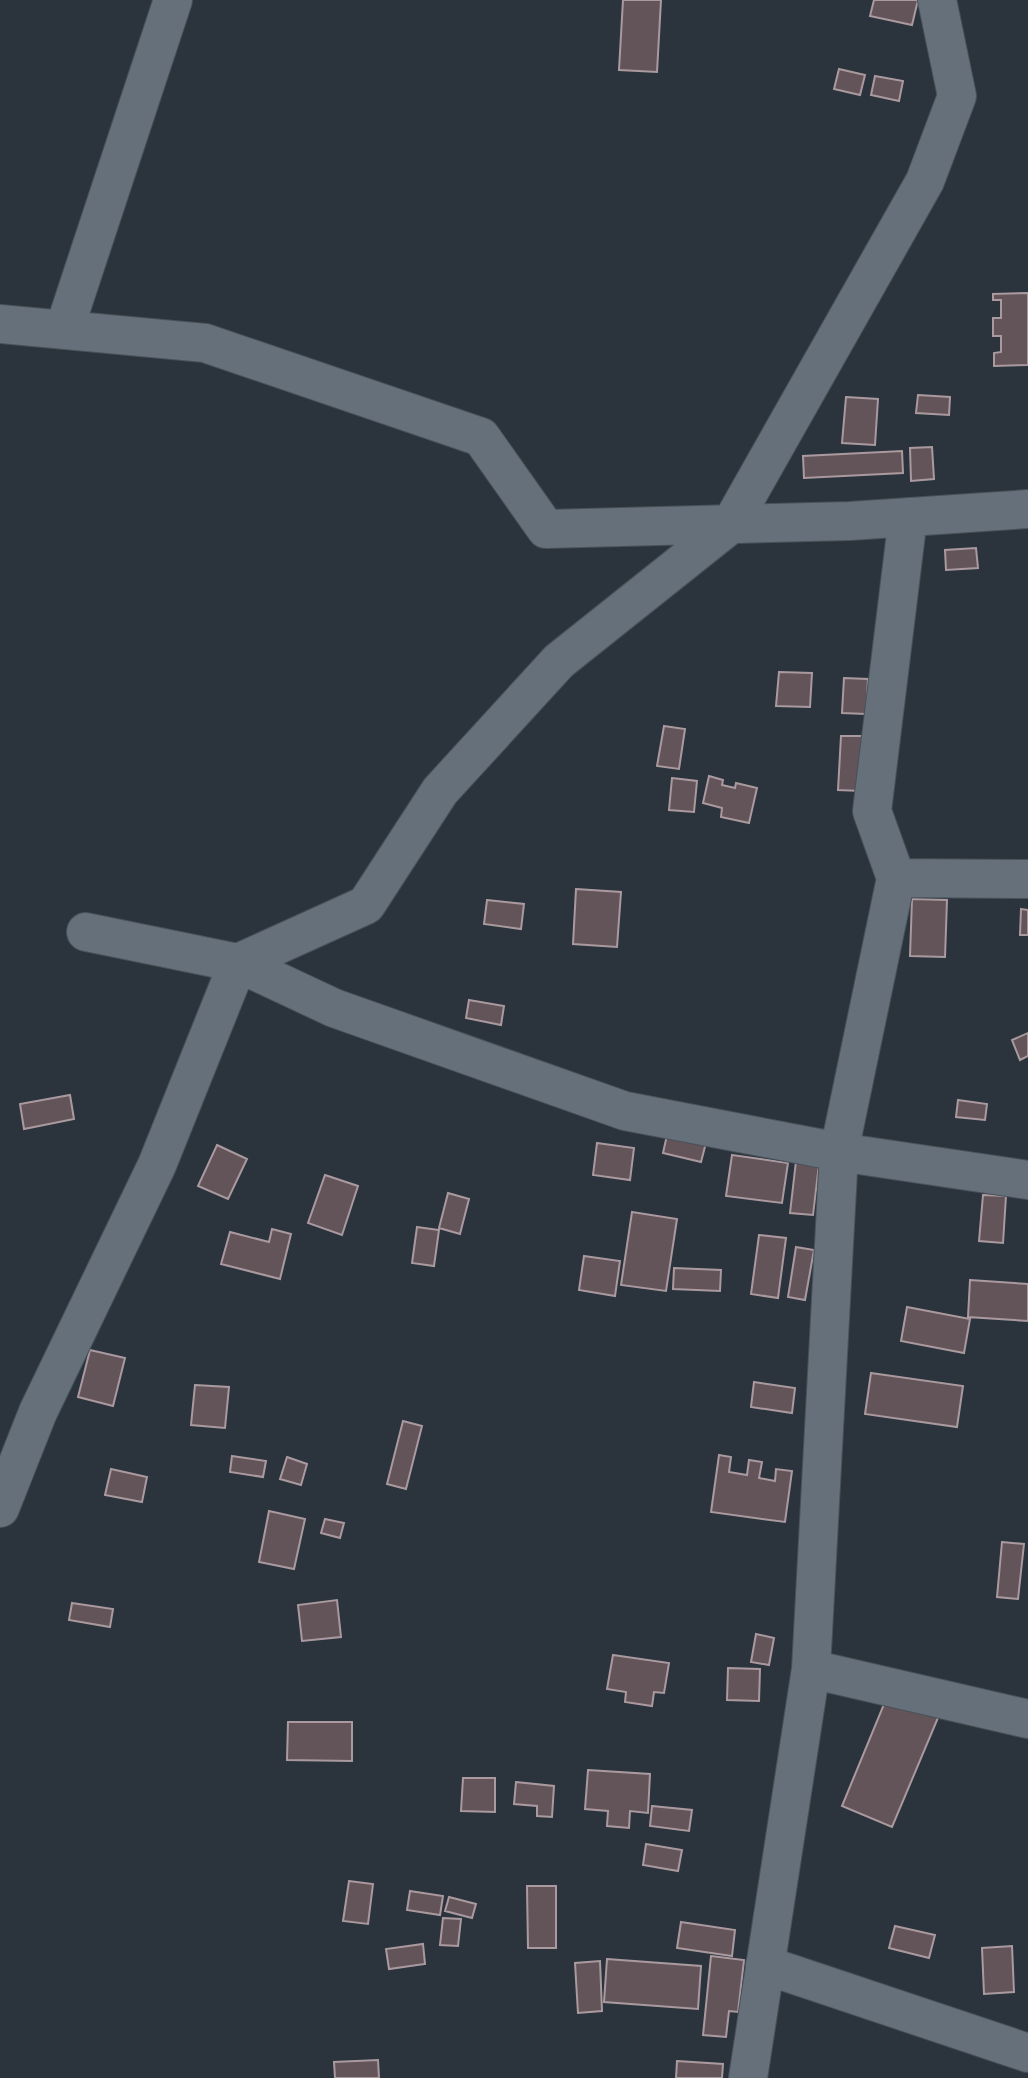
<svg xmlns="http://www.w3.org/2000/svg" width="1028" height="2078" font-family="Mulish,sans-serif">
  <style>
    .building { fill: #635459; stroke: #aa9a9f; stroke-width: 2 }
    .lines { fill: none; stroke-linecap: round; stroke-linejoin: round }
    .minor-casing { stroke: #495159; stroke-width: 40 }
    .minor { stroke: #65707a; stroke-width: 38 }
  </style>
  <rect width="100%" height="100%" fill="#2b343d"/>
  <path class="building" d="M 623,0 L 661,0 L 657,72 L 619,70 Z
    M 874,0 L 918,0 L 912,25 L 870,16 Z
    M 839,69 L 865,75 L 860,95 L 834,89 Z
    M 875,76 L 903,81 L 899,101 L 871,95 Z
    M 1028,293 L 1028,365 L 994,366 L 994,353 L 1001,352 L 1001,336 L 993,336 L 993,318 L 1001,318 L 1001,300 L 993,300 L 993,294 Z
    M 918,395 L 950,397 L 949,415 L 916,413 Z
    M 846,397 L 878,399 L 875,445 L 842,443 Z
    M 932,447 L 934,479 L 911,481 L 910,448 Z
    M 902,451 L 903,473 L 804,478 L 803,456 Z
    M 976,548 L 978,568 L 946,570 L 945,550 Z
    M 779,672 L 812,673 L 810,707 L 776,706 Z
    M 844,678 L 868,679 L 866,714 L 842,713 Z
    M 664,726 L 685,729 L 679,769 L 657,766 Z
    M 841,736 L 864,736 L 861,791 L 838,790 Z
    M 709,776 L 723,780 L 722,785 L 735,788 L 736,783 L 757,788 L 749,823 L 721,817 L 722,808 L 703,803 Z
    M 672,778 L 697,781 L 694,812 L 669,810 Z
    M 576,889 L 621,892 L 617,947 L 573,944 Z
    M 912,899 L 947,900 L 945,957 L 910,956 Z
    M 487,900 L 524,904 L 521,929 L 484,924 Z
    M 1021,909 L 1028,910 L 1028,935 L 1020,935 Z
    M 469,1000 L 504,1006 L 501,1025 L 466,1018 Z
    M 1028,1033 L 1028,1056 L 1020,1060 L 1012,1040 Z
    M 70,1095 L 74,1119 L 24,1129 L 20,1104 Z
    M 958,1100 L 987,1104 L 985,1120 L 956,1117 Z
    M 669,1126 L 708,1135 L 701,1162 L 663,1153 Z
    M 597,1143 L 634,1148 L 630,1180 L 593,1175 Z
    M 217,1145 L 247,1159 L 228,1199 L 198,1186 Z
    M 732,1155 L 788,1163 L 782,1203 L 726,1196 Z
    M 796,1161 L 819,1164 L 813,1215 L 790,1213 Z
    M 325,1175 L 358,1186 L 342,1235 L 308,1223 Z
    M 448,1193 L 469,1199 L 460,1234 L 439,1228 Z
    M 983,1195 L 1006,1196 L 1003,1243 L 979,1241 Z
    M 632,1212 L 677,1219 L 666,1291 L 621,1285 Z
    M 417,1227 L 439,1230 L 434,1266 L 412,1263 Z
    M 272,1229 L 291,1234 L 280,1279 L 221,1264 L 230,1232 L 269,1242 Z
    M 759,1235 L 786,1238 L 778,1298 L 751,1294 Z
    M 796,1247 L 814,1250 L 805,1300 L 788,1297 Z
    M 584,1256 L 620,1261 L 615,1296 L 579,1290 Z
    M 674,1268 L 721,1270 L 720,1291 L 673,1289 Z
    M 970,1280 L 1028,1284 L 1028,1321 L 968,1317 Z
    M 907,1307 L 970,1319 L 964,1353 L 901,1341 Z
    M 90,1350 L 125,1358 L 113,1406 L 78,1397 Z
    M 871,1373 L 963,1386 L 957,1427 L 865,1414 Z
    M 754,1382 L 795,1388 L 792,1413 L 751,1407 Z
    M 195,1385 L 229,1387 L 225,1428 L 191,1425 Z
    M 403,1421 L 422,1426 L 406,1489 L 387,1484 Z
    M 719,1455 L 731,1457 L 729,1472 L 747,1475 L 749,1460 L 762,1462 L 759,1478 L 775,1481 L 776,1469 L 792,1471 L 785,1522 L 711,1512 Z
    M 232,1456 L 266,1461 L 263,1477 L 230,1472 Z
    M 287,1457 L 307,1464 L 301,1485 L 280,1479 Z
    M 111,1469 L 147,1477 L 142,1502 L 105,1495 Z
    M 269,1511 L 305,1519 L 294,1569 L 259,1562 Z
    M 325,1519 L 344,1523 L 340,1538 L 321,1533 Z
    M 1002,1542 L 1024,1544 L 1018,1599 L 997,1597 Z
    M 337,1600 L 341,1637 L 302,1641 L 298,1605 Z
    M 72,1603 L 113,1609 L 110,1627 L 69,1620 Z
    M 756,1634 L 774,1638 L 769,1665 L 751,1662 Z
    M 613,1655 L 669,1663 L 664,1693 L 654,1692 L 652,1706 L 625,1702 L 626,1692 L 607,1689 Z
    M 728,1668 L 760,1669 L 759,1701 L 727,1700 Z
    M 889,1692 L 940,1713 L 892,1827 L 842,1806 Z
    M 288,1722 L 352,1722 L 352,1761 L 287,1760 Z
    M 588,1770 L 650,1774 L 648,1813 L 630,1811 L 629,1828 L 607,1826 L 608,1811 L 585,1809 Z
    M 463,1778 L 495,1778 L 495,1812 L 461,1811 Z
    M 516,1782 L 554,1786 L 552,1817 L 537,1816 L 537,1806 L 514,1804 Z
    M 652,1806 L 692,1810 L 689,1831 L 650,1826 Z
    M 646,1844 L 682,1850 L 678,1871 L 643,1865 Z
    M 349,1881 L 373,1884 L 368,1924 L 343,1921 Z
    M 527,1886 L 556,1886 L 556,1948 L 528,1948 Z
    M 410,1891 L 443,1896 L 440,1915 L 407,1910 Z
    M 449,1897 L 476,1904 L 472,1918 L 445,1911 Z
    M 443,1918 L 461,1919 L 458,1946 L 440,1945 Z
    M 681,1922 L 735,1930 L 732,1956 L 677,1948 Z
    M 895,1926 L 935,1935 L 929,1958 L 889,1948 Z
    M 423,1944 L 425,1964 L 389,1969 L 386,1949 Z
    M 1012,1946 L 1014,1992 L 984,1994 L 982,1948 Z
    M 711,1956 L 744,1960 L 738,2012 L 729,2011 L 726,2037 L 703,2035 Z
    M 607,1959 L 701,1966 L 698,2009 L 604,2002 Z
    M 600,1961 L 602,2011 L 578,2013 L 575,1963 Z
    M 378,2060 L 379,2078 L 335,2078 L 334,2062 Z
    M 677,2061 L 723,2064 L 722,2078 L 676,2078 Z"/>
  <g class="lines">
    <g class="minor-casing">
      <path id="minor" d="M 0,324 L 205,343 L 481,437 L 546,529 L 850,521 L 1028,509
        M 64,330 L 173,0
        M 896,878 L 1028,879
        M 86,932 L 238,963 L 334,1008 L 625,1111 L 839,1152 L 1028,1180
        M 0,1508 L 38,1412 L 157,1165 L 238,963 L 366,905 L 440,791 L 559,661 L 731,524 L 925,181 L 957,96 L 937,0
        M 811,1669 L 1028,1719
        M 765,1965 L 1028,2053
        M 748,2078 L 811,1669 L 839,1152 L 896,878 L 872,811 L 908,517"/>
    </g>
    <use href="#minor" class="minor"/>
  </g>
</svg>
